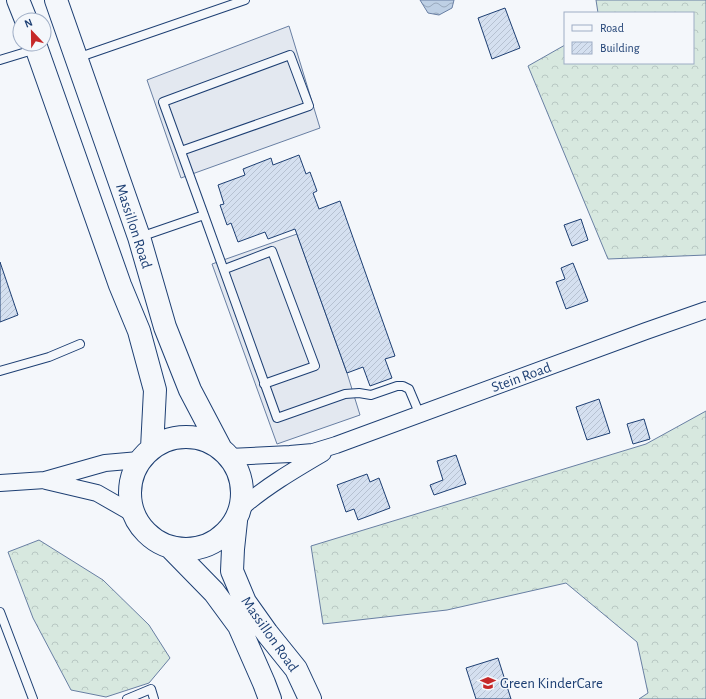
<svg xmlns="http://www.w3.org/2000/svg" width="706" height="699" font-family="'Alegreya Sans',sans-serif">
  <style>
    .forest { fill: url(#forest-crowns); stroke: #687fa3 }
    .parking { fill: #e3e8f0; stroke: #687fa3 }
    .water { fill: url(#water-waves); stroke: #687fa3 }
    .building { fill: url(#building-hatch); stroke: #1d3f73 }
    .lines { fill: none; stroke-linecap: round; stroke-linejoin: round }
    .lane-casing { stroke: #1d3f73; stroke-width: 10 }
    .street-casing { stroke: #1d3f73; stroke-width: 18 }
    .primary-casing { stroke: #1d3f73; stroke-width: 24 }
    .lane { stroke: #f4f7fb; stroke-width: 8 }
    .street { stroke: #f4f7fb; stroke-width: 16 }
    .primary { stroke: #f4f7fb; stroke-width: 22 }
    .labels { text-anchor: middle; stroke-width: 3; stroke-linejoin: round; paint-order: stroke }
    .street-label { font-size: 15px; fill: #1d3f73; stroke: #f4f7fb }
    .poi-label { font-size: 15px; fill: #1d3f73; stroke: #f4f7fb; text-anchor: start }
  </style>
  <defs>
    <pattern id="forest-crowns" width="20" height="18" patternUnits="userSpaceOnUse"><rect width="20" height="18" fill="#d7e8df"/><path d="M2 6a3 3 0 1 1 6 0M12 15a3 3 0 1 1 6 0" fill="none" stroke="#b8c8c3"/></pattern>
    <pattern id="water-waves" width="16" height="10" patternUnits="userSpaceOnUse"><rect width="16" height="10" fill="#bed0e5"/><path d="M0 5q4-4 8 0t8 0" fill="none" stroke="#9aaabe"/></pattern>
    <pattern id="building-hatch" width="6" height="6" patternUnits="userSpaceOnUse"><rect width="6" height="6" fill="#d5e0f0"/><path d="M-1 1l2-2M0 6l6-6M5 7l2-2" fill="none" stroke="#b6c1d1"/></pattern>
  </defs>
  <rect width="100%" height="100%" fill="#f4f7fb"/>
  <path class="forest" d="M 596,0 L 706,0 L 706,255 L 608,259 L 528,66 L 565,45 L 565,63 L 693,63 L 693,13 L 598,13 Z
    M 706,411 L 706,699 L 639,699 L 648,693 L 637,642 L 566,583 L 447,610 L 323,624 L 311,546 L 646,444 Z
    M 39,540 L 103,580 L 149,625 L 170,658 L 149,683 L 106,697 L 71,690 L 33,618 L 8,552 Z"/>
  <path class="parking" d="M 289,26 L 320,128 L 181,178 L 147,80 Z
    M 297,234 L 347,373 L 360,415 L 277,444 L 212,264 Z"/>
  <path class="water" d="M 420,0 L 454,0 L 452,8 L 439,15 L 428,13 Z"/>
  <path class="building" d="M 505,8 L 520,48 L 492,59 L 478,18 Z
    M 299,155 L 306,174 L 310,172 L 317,191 L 313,193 L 319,209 L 340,201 L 395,356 L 385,359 L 392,378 L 370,386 L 363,367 L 347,373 L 295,229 L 268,239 L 265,232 L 238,242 L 231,223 L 227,225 L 220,205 L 224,204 L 218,185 L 245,175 L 243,169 L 271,158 L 273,165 Z
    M 581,219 L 588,240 L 572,246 L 564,225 Z
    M 0,262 L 18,315 L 0,322 Z
    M 573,263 L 588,301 L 566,309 L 556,282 L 565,279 L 561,268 Z
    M 599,399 L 610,433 L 587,440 L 576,407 Z
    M 644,419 L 650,439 L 633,444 L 627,424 Z
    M 456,455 L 466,484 L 434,495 L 430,485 L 443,480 L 437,461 Z
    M 367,474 L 370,482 L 379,478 L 390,508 L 358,520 L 354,509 L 346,512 L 337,485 Z
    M 498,658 L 511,699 L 476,699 L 466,668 Z"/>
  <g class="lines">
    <g class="lane-casing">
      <path id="lane" d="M 77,58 L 245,0
        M 0,60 L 36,49
        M 204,215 L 277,418 L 345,394 L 359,393 L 371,395 L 397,386 L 403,386 L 409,389 L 420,415
        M 140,237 L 204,215 L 163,102 L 290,55 L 309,106 L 181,151
        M 225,269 L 272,251 L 315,366 L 264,384
        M 0,371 L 49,357 L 80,344
        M 0,612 L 33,699
        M 127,699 L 151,689 L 154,699"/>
    </g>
    <g class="street-casing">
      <path id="street" d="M 229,457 L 290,454 L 313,452 L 336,445 L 646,331 L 706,310
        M 46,481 L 97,493 L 132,513
        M 0,483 L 45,480 L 105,463 L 139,460
        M 240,509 C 265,487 294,470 323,453"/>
    </g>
    <g class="primary-casing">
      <path id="primary" d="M 18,0 L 26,20
        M 56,0 L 139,237 L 165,327 L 190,390 L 221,449
        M 35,44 L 120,285 L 139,331 L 155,390 L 152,448
        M130 493a56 56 0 1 1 112 0a56 56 0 1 1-112 0Z
        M 236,521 L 233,549 L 232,571 L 245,602 L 267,633 L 296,669 L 310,699
        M 171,548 L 214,592 L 239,626 L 264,683 L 270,699"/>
    </g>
    <use href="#lane" class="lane"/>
    <use href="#street" class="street"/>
    <use href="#primary" class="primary"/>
  </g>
  <defs>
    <g id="school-bare" transform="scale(1.2)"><path d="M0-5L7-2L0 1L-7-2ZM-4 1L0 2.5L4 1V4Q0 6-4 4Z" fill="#c62828" stroke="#f4f7fb" stroke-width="2.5" paint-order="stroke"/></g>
  </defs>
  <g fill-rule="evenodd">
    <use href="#school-bare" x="488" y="683"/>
  </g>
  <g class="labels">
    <g class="street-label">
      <text transform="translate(134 226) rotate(72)" y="5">Massillon Road</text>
      <text transform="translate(521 377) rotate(-20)" y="5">Stein Road</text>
      <text transform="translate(270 634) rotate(55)" y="5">Massillon Road</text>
    </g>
    <g class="poi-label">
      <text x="500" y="688">Green KinderCare</text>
    </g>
  </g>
  <rect x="564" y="12" width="130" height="52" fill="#f4f7fb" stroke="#9eadc5"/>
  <rect x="572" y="25" width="20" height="6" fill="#f4f7fb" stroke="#9eadc5"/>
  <text x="600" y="32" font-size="12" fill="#1d3f73">Road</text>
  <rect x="572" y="42" width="20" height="12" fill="url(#building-hatch)" stroke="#9eadc5"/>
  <text x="600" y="52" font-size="12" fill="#1d3f73">Building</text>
  <g transform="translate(32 32) rotate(338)"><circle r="19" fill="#f4f7fb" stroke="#9eadc5"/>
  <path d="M0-3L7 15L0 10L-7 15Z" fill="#c62828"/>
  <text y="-6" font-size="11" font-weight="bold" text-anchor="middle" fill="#1d3f73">N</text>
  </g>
</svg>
